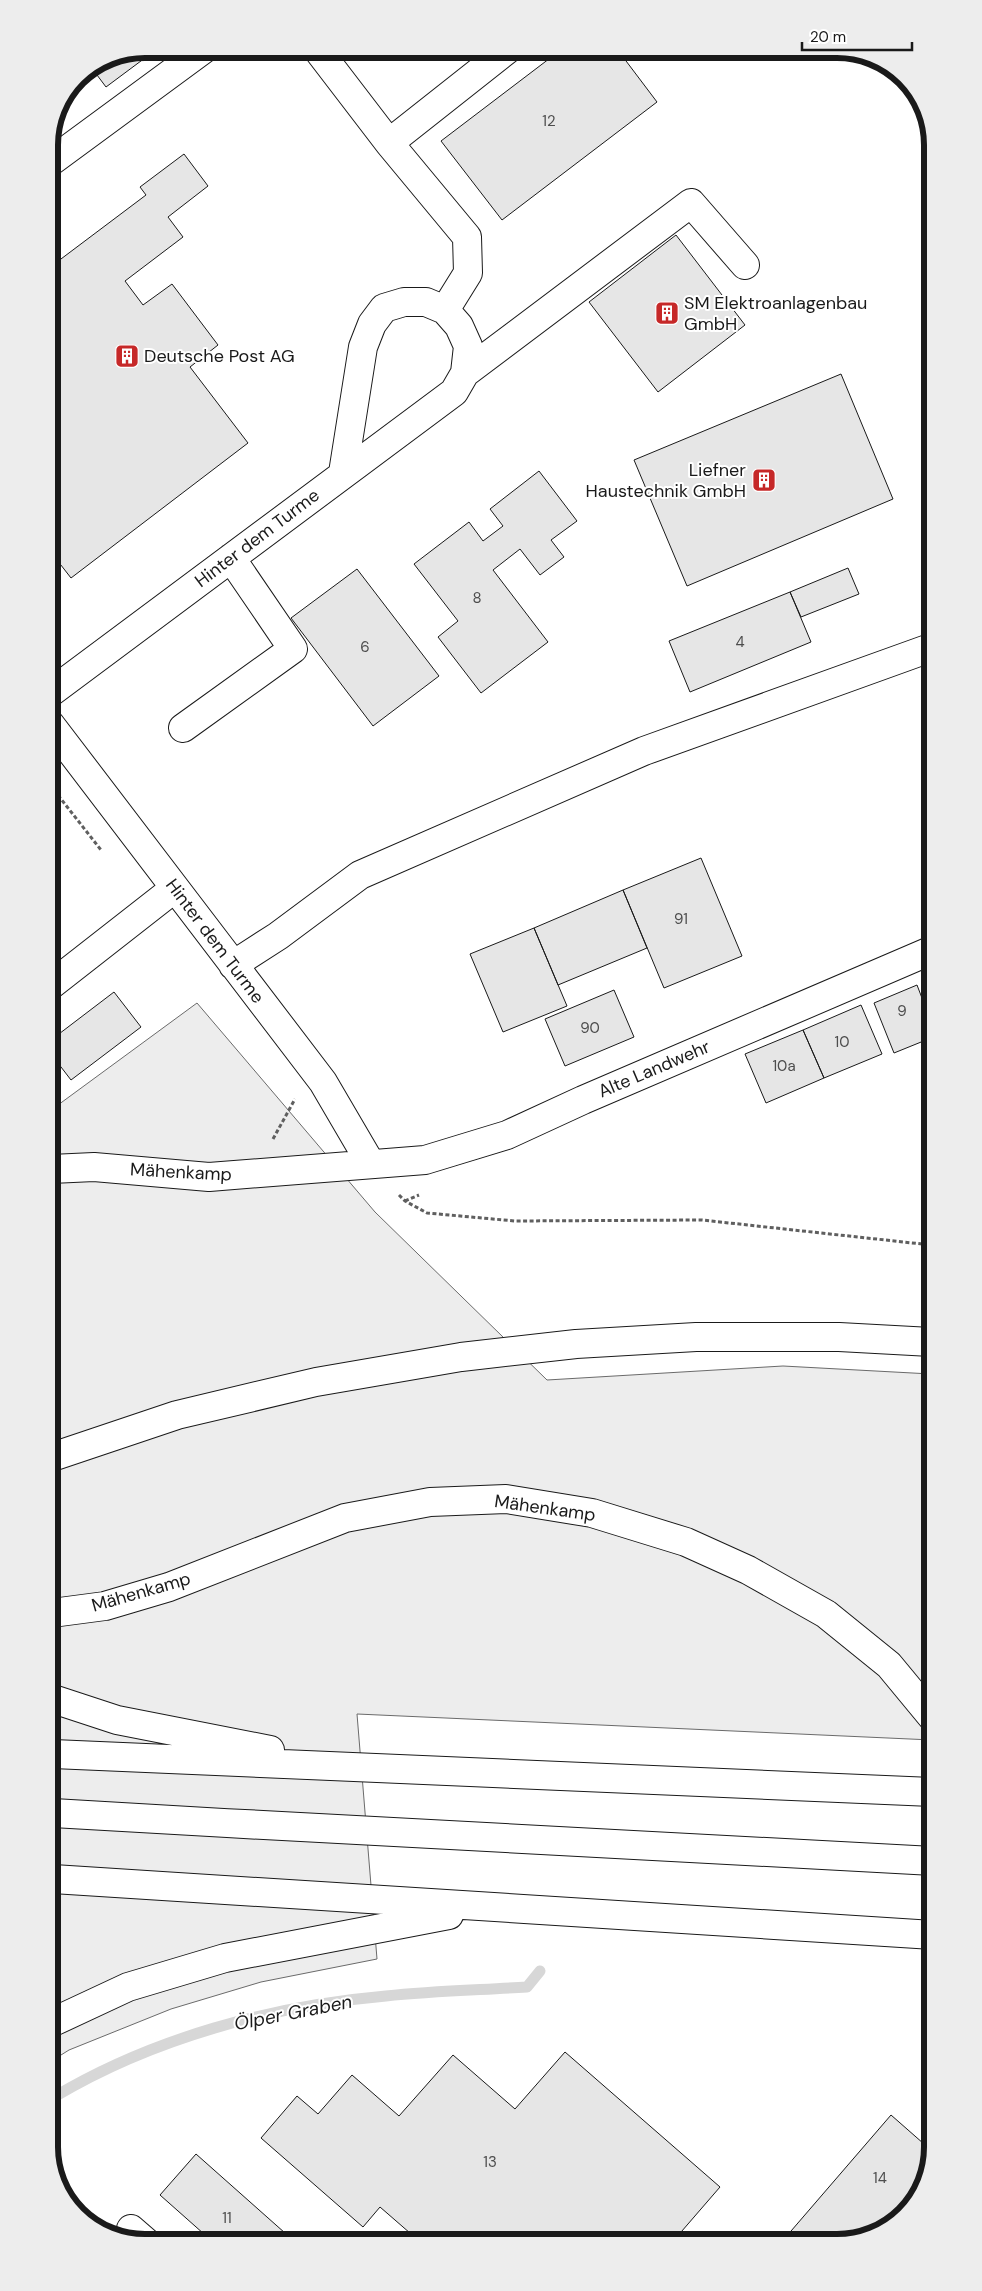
<svg xmlns="http://www.w3.org/2000/svg" width="982" height="2291" font-family="'DM Sans',sans-serif">
  <style>
    .built { fill: #ededed; stroke: #6a6a6a }
    .lines { fill: none; stroke-linecap: round; stroke-linejoin: round }
    .stream { stroke: #d7d7d7; stroke-width: 11 }
    .building { fill: #e6e6e6; stroke: #1a1a1a }
    .minor-casing { stroke: #1a1a1a; stroke-width: 30 }
    .highway-casing { stroke: #1a1a1a; stroke-width: 30 }
    .path { stroke: #5f5f5f; stroke-width: 3; stroke-dasharray: 4 2.5; stroke-linecap: butt }
    .minor { stroke: #fff; stroke-width: 28 }
    .highway { stroke: #fff; stroke-width: 28 }
    .labels { text-anchor: middle; stroke-width: 4; stroke-linejoin: round; paint-order: stroke }
    .number-label { font-size: 15px; fill: #4d4d4d }
    .poi-label { font-size: 18px; fill: #1a1a1a; stroke: #fff; text-anchor: start }
    .street-label { font-size: 18px; fill: #1a1a1a; stroke: #fff }
    .water-label { font-size: 19px; font-style: italic; fill: #1a1a1a; stroke: #fff }
    .rim { fill: none; stroke: #1a1a1a; stroke-width: 6 }
  </style>
  <rect width="100%" height="100%" fill="#fff"/>
  <path class="built" d="M 197,1003 L 375,1212 L 547,1380 L 783,1366 L 931,1374 L 932,1740 L 357,1714 L 377,1959 L 261,1982 L 171,2009 L 69,2050 L 53,2060 L 51,1096 L 58,1105 Z"/>
  <g class="lines">
    <path class="stream" d="M 54,2097 C 153,2038 271,2006 386,1996 C 433,1991 480,1990 527,1987 L 540,1971"/>
  </g>
  <path class="building" d="M 144,49 L 157,49 L 106,87 L 91,67 L 108,56 Z
    M 562,49 L 617,49 L 657,102 L 502,220 L 441,141 Z
    M 184,154 L 208,186 L 168,217 L 183,237 L 125,281 L 143,305 L 172,284 L 218,345 L 190,367 L 248,443 L 71,578 L 50,551 L 49,268 L 146,195 L 140,187 Z
    M 676,235 L 745,325 L 658,392 L 589,302 Z
    M 841,374 L 893,499 L 687,586 L 634,460 Z
    M 539,471 L 577,521 L 551,540 L 564,557 L 540,575 L 520,549 L 493,570 L 548,642 L 481,693 L 438,637 L 458,621 L 414,564 L 469,522 L 483,541 L 503,526 L 490,509 Z
    M 848,568 L 859,594 L 801,617 L 790,592 Z
    M 357,569 L 439,676 L 373,726 L 291,618 Z
    M 790,592 L 811,642 L 690,692 L 669,641 Z
    M 701,858 L 742,956 L 664,988 L 623,890 Z
    M 623,890 L 647,948 L 558,985 L 534,928 Z
    M 534,928 L 567,1006 L 503,1032 L 470,954 Z
    M 917,985 L 930,1019 L 931,1038 L 894,1053 L 874,1003 Z
    M 614,990 L 634,1037 L 565,1066 L 545,1019 Z
    M 114,992 L 141,1027 L 71,1080 L 51,1054 L 51,1040 Z
    M 861,1005 L 882,1054 L 824,1078 L 803,1030 Z
    M 803,1030 L 824,1078 L 766,1103 L 745,1054 Z
    M 565,2052 L 720,2187 L 675,2239 L 418,2240 L 380,2207 L 363,2227 L 261,2138 L 297,2096 L 318,2114 L 352,2075 L 399,2116 L 453,2055 L 515,2109 Z
    M 891,2115 L 932,2151 L 914,2205 L 868,2237 L 785,2238 Z
    M 196,2154 L 294,2241 L 213,2242 L 160,2195 Z"/>
  <g class="lines">
    <g class="minor-casing">
      <path id="minor" d="M 317,49 L 389,143 L 467,237 L 468,273 L 445,310
        M 389,143 L 508,49
        M 49,163 L 204,49
        M 465,373 L 691,203 L 745,265
        M 50,693 L 454,392 L 465,373 L 468,346 L 459,326 L 445,310 L 426,302 L 404,302 L 384,308 L 372,324 L 363,347 L 343,473
        M 50,724 L 323,1082 L 371,1164
        M 183,728 L 293,649 L 231,558
        M 233,965 L 278,936 L 360,875 L 644,751 L 930,648
        M 51,985 L 175,888
        M 51,1169 L 94,1167 L 209,1177 L 425,1160 L 507,1135 L 583,1100 L 930,951
        M 52,1613 L 105,1606 L 169,1587 L 345,1518 L 430,1502 L 506,1499 L 592,1513 L 686,1542 L 748,1570 L 826,1614 L 889,1665 L 932,1717
        M 131,2229 L 146,2242"/>
    </g>
    <g class="highway-casing">
      <path id="highway" d="M 52,1457 L 177,1415 L 316,1382 L 461,1357 L 576,1344 L 696,1337 L 839,1337 L 931,1342
        M 53,1699 L 117,1720 L 270,1750
        M 53,1754 L 932,1792
        M 53,1813 C 346,1831 639,1843 933,1861
        M 53,1879 L 933,1935
        M 53,2022 L 128,1987 L 225,1958 L 449,1915"/>
    </g>
    <path class="path" d="M 50,785 L 101,850
      M 273,1139 L 295,1099
      M 399,1195 L 405,1201 L 427,1213 L 515,1221 L 702,1220 L 931,1245
      M 405,1201 L 419,1195"/>
    <use href="#minor" class="minor"/>
    <use href="#highway" class="highway"/>
  </g>
  <defs>
    <g id="building-square" transform="scale(1.25)"><rect x="-9" y="-9" width="18" height="18" rx="4" fill="#c62828" stroke="#fff"/><path d="M-4-6H4V6H1V3H-1V6H-4ZM-2.5-4.3h1.7v1.8h-1.7ZM.8-4.3h1.7v1.8H.8ZM-2.5-1h1.7V.8h-1.7ZM.8-1h1.7V.8H.8Z" fill="#fff"/></g>
  </defs>
  <g fill-rule="evenodd">
    <use href="#building-square" x="667" y="313"/>
    <use href="#building-square" x="127" y="356"/>
    <use href="#building-square" x="764" y="480"/>
  </g>
  <g class="labels">
    <g class="number-label">
      <text x="549" y="126">12</text>
      <text x="477" y="603">8</text>
      <text x="740" y="647">4</text>
      <text x="365" y="652">6</text>
      <text x="681" y="924">91</text>
      <text x="902" y="1016">9</text>
      <text x="590" y="1033">90</text>
      <text x="842" y="1047">10</text>
      <text x="784" y="1071">10a</text>
      <text x="490" y="2167">13</text>
      <text x="880" y="2183">14</text>
      <text x="227" y="2223">11</text>
    </g>
    <g class="poi-label">
      <text x="684" y="309">SM Elektroanlagenbau<tspan x="684" dy="21">GmbH</tspan></text>
      <text x="144" y="362">Deutsche Post AG</text>
      <text x="746" y="476" text-anchor="end">Liefner<tspan x="746" dy="21">Haustechnik GmbH</tspan></text>
    </g>
    <g class="street-label">
      <text transform="translate(257 538) rotate(-37)" y="6">Hinter dem Turme</text>
      <text transform="translate(215 941) rotate(53)" y="6">Hinter dem Turme</text>
      <text transform="translate(654 1069) rotate(-23)" y="6">Alte Landwehr</text>
      <text transform="translate(181 1172) rotate(3)" y="6">Mähenkamp</text>
      <text transform="translate(545 1508) rotate(8)" y="6">Mähenkamp</text>
      <text transform="translate(141 1592) rotate(-16)" y="6">Mähenkamp</text>
    </g>
    <g class="water-label">
      <text transform="translate(293 2012) rotate(-11)" y="7">Ölper Graben</text>
    </g>
  </g>
  <path d="M0 0H982V2291H0ZM145 58H837A87 87 0 0 1 924 145V2147A87 87 0 0 1 837 2234H145A87 87 0 0 1 58 2147V145A87 87 0 0 1 145 58Z" fill="#ededed" fill-rule="evenodd"/>
  <path class="rim" d="M145 58H837A87 87 0 0 1 924 145V2147A87 87 0 0 1 837 2234H145A87 87 0 0 1 58 2147V145A87 87 0 0 1 145 58Z"/>
  <path d="M802 42v8h110v-8" fill="none" stroke="#1a1a1a" stroke-width="2.5"/>
  <text x="810" y="42" font-size="15" fill="#1a1a1a" stroke="#ffffff" stroke-width="4" paint-order="stroke">20 m</text>
</svg>
